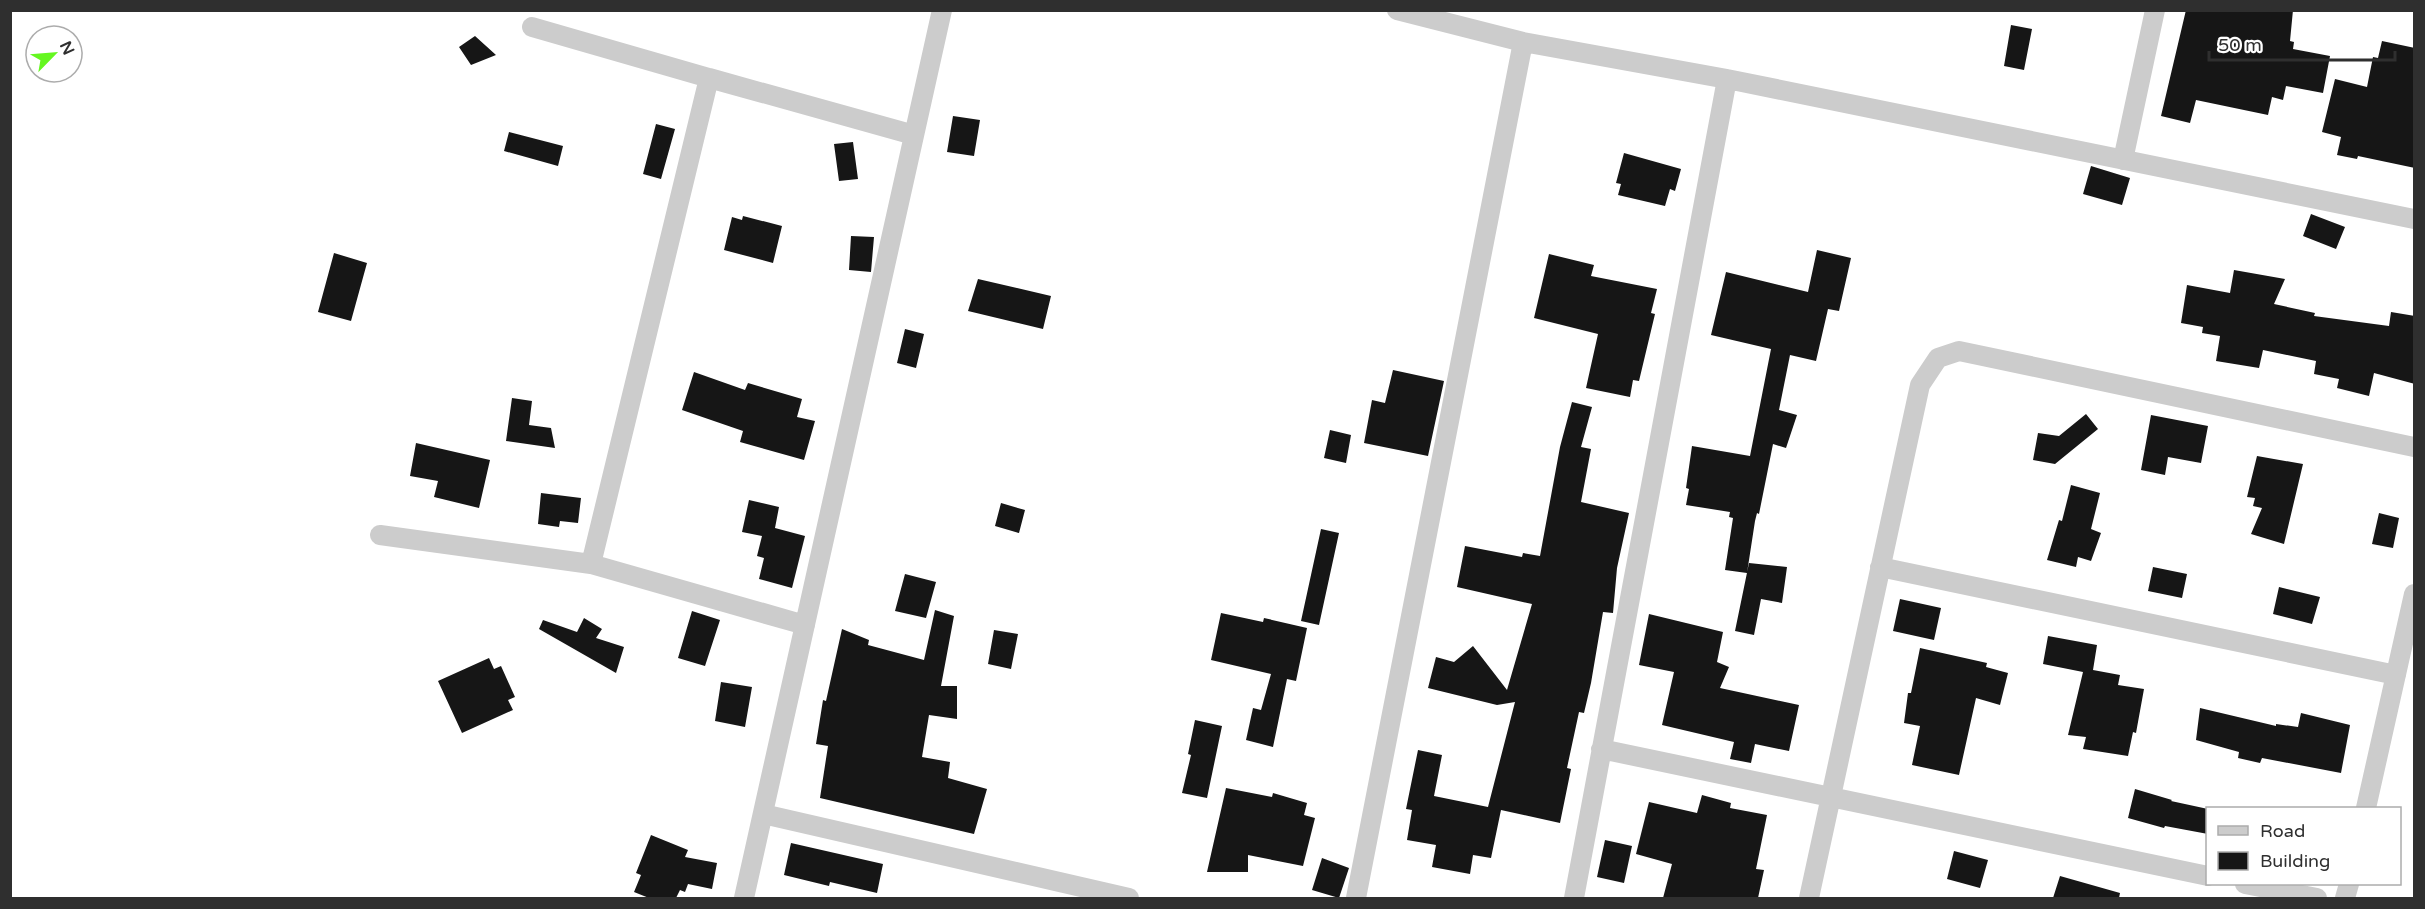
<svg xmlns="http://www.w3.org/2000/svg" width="2425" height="909" font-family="'Varela Round',sans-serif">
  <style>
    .building { fill: #161616 }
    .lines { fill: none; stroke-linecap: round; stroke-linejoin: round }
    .minor { stroke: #ccc; stroke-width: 20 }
  </style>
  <rect width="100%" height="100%" fill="#fff"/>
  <path class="building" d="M 2186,10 L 2293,10 L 2290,41 L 2294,42 L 2293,49 L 2330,56 L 2323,93 L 2286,86 L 2283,100 L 2272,97 L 2268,115 L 2196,100 L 2190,123 L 2161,116 Z
    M 2011,25 L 2032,29 L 2024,70 L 2004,66 Z
    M 475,36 L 496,55 L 471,65 L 459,47 Z
    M 2382,41 L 2415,48 L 2415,168 L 2358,156 L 2357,159 L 2337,155 L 2341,137 L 2322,132 L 2335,79 L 2367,87 L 2373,57 L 2378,58 Z
    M 953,116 L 980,120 L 974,156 L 947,152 Z
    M 656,124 L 675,129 L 661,179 L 643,174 Z
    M 509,132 L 563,146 L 558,166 L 504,151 Z
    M 853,142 L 858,179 L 839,181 L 834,144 Z
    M 1624,153 L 1681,169 L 1675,191 L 1670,189 L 1665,206 L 1618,195 L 1621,184 L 1616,183 Z
    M 2091,166 L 2130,178 L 2122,205 L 2083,194 Z
    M 2311,214 L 2345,227 L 2336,249 L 2303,236 Z
    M 743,216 L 782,226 L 773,263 L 724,250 L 732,217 L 742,220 Z
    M 851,236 L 874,237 L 871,272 L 849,270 Z
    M 1817,250 L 1851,258 L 1839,311 L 1828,309 L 1816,361 L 1790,355 L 1779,410 L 1797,415 L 1786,448 L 1773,444 L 1759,514 L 1757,513 L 1755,521 L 1747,573 L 1725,570 L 1733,518 L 1729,517 L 1730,512 L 1686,505 L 1689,489 L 1686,488 L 1692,446 L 1750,456 L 1771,349 L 1711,335 L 1726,272 L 1808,292 Z
    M 334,253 L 367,263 L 351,321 L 318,312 Z
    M 1549,254 L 1594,265 L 1591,276 L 1657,289 L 1651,313 L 1655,314 L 1639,381 L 1633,380 L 1630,397 L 1586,388 L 1598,334 L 1534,318 Z
    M 2234,270 L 2285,279 L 2274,304 L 2315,313 L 2314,316 L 2389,326 L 2391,312 L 2415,316 L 2415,384 L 2374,373 L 2369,396 L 2337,388 L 2339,379 L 2314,374 L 2316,361 L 2263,350 L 2259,368 L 2216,361 L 2220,336 L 2202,333 L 2203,327 L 2181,323 L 2187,285 L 2230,293 Z
    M 978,279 L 1051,296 L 1043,329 L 968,311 Z
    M 905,329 L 924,334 L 916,368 L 897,363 Z
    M 1393,370 L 1444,381 L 1428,456 L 1364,443 L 1372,400 L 1385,403 Z
    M 694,372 L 745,390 L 748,383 L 802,399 L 797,417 L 815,421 L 804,460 L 740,442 L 743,431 L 682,410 Z
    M 512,398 L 532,401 L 529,425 L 551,428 L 555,448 L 506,441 Z
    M 1572,402 L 1592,407 L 1581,447 L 1591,449 L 1581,502 L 1629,513 L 1617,568 L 1613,613 L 1603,612 L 1591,683 L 1584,713 L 1579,712 L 1567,768 L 1571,769 L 1560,823 L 1501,810 L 1491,858 L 1473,855 L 1470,874 L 1432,867 L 1436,845 L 1407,840 L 1412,810 L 1406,809 L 1418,750 L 1442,755 L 1434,796 L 1488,807 L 1515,702 L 1497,705 L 1428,688 L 1436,657 L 1454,662 L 1473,646 L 1507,690 L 1532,604 L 1457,587 L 1465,546 L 1522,557 L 1523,553 L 1540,556 L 1560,447 Z
    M 2086,414 L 2098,429 L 2055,464 L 2033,460 L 2038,433 L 2059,436 Z
    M 2151,415 L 2208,426 L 2201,463 L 2168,457 L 2165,475 L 2141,470 Z
    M 1330,430 L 1351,435 L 1346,463 L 1324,458 Z
    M 416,443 L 490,460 L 479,508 L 434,497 L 438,481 L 410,476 Z
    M 2257,456 L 2303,464 L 2284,544 L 2251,534 L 2262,508 L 2253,506 L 2255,498 L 2247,497 Z
    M 2071,485 L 2100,493 L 2091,529 L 2101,533 L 2091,561 L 2078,557 L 2076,567 L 2047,560 L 2059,520 L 2062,521 Z
    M 541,493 L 581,498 L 578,523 L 560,521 L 559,527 L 538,524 Z
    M 749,500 L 779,507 L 775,528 L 805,536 L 792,588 L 759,579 L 764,558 L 757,556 L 762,536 L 742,532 Z
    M 1001,503 L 1025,510 L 1019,533 L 995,526 Z
    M 2379,513 L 2399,518 L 2393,548 L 2372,544 Z
    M 1321,529 L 1339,533 L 1319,625 L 1301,621 Z
    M 1749,563 L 1787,567 L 1782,603 L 1761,599 L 1754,635 L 1735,631 Z
    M 2153,567 L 2187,574 L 2182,598 L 2148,591 Z
    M 905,574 L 936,582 L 926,618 L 895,611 Z
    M 2279,587 L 2320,597 L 2312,624 L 2273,614 Z
    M 1900,599 L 1941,608 L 1934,640 L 1893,631 Z
    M 935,610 L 954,616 L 941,686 L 957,686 L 957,719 L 929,715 L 922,757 L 950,762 L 948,778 L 987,789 L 974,834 L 820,798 L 828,746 L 816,744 L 823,700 L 826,701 L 842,629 L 869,640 L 868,645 L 924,660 Z
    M 692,611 L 720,620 L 705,666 L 678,658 Z
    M 1221,613 L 1263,622 L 1264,618 L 1307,628 L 1296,681 L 1287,679 L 1273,747 L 1246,740 L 1253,708 L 1261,710 L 1271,674 L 1211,660 Z
    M 1649,614 L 1723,632 L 1717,662 L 1729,667 L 1720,688 L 1799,705 L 1789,751 L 1755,744 L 1751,763 L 1730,759 L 1734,742 L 1662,725 L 1674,672 L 1639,665 Z
    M 584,618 L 602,629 L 596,638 L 624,647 L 616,673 L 539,629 L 543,620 L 577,632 Z
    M 994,630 L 1018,634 L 1011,669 L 988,664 Z
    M 2048,636 L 2097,645 L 2093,670 L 2120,675 L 2118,685 L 2144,689 L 2136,733 L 2133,732 L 2128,756 L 2083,749 L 2086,737 L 2068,735 L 2083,672 L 2043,664 Z
    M 1920,648 L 1987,663 L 1986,667 L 2008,673 L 2000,705 L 1976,698 L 1959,775 L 1912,765 L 1920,726 L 1904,723 L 1908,693 L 1911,693 Z
    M 489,658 L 494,669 L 501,666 L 515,697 L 508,700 L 513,710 L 462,733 L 438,681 Z
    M 721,682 L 752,687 L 745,727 L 715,721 Z
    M 2200,708 L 2276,726 L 2276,724 L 2298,727 L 2301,713 L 2350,725 L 2341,773 L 2262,758 L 2260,763 L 2238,758 L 2239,752 L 2196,740 Z
    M 1195,720 L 1222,726 L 1207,798 L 1182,793 L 1191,755 L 1188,754 Z
    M 1226,788 L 1272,797 L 1273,793 L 1307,803 L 1304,815 L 1315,818 L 1303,866 L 1248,855 L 1248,872 L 1207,872 Z
    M 2135,789 L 2172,800 L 2171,801 L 2208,809 L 2208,834 L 2165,826 L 2164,828 L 2128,818 Z
    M 1702,795 L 1731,803 L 1730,808 L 1767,815 L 1756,869 L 1764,870 L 1758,898 L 1663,898 L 1672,864 L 1636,854 L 1649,802 L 1697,813 Z
    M 651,835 L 688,850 L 685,857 L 717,863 L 712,889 L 688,884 L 685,892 L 680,890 L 676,898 L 649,898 L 634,892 L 641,875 L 636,873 Z
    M 1605,840 L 1632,846 L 1624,883 L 1597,877 Z
    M 791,843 L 883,864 L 877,893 L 830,882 L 829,886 L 784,875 Z
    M 1954,851 L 1988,860 L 1980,888 L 1947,879 Z
    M 1322,858 L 1349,868 L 1339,898 L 1312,890 Z
    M 2060,876 L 2120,893 L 2119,898 L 2053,898 Z"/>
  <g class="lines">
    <path class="minor" d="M 1397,10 L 1523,42 L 1727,79 L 2414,219
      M 532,27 L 709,78
      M 2123,160 L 2155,10
      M 380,535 L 591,564
      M 1880,567 L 2396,675
      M 805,625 L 591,564 L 709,78 L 914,135
      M 1601,749 L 2208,876
      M 2366,808 L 2414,594
      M 763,814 L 1129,898
      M 2245,884 L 2317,898
      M 744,898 L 942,10
      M 1356,898 L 1523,42
      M 1574,898 L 1727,79
      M 1809,898 L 1920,385 L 1938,358 L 1959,351 L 2414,447
      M 2345,898 L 2349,884"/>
  </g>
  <rect width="2425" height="909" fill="none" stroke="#2f2f2f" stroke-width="24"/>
  <rect x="2206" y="807" width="195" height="78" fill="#ffffff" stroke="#acacac" stroke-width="1.5"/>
  <rect x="2218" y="826" width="30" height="9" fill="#cccccc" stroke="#acacac" stroke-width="1.5"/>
  <text x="2260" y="837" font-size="18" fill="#2f2f2f">Road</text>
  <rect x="2218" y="852" width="30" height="18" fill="#161616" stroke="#acacac" stroke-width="1.5"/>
  <text x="2260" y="867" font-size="18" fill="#2f2f2f">Building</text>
  <g transform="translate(54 54) rotate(65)"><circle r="28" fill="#ffffff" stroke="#acacac" stroke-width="1.5"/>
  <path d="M0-4.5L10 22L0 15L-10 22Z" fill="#65f720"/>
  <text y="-9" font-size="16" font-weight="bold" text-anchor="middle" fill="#2f2f2f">N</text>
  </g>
  <path d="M2209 51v9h186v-9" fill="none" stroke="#2f2f2f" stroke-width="3"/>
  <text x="2218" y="51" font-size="18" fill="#2f2f2f" stroke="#ffffff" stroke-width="4.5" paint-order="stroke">50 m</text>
</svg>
